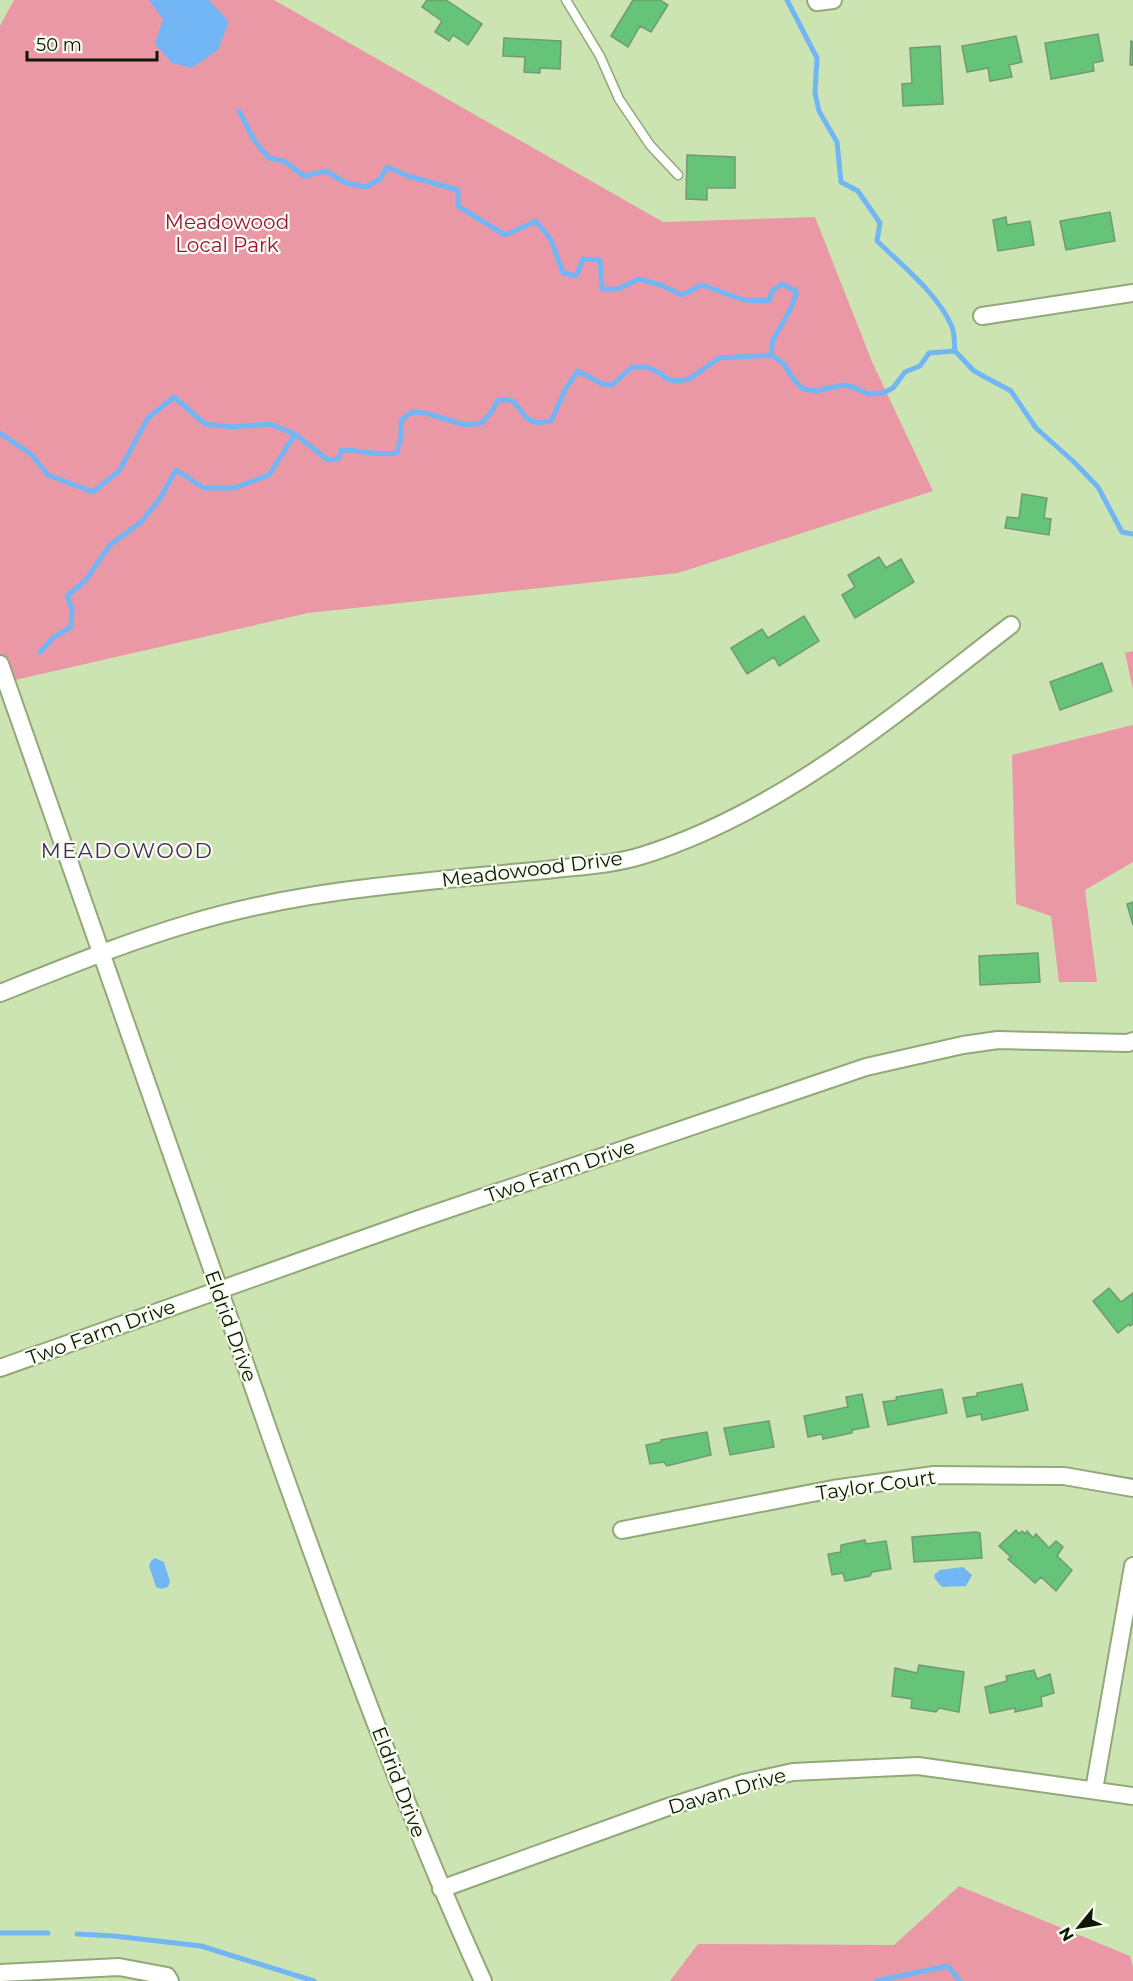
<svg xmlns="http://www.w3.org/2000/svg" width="1133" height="1981" font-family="Montserrat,sans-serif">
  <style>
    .green { fill: #ea98a6 }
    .water { fill: #73b6f5 }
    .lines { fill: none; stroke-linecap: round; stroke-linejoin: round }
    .stream { stroke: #73b6f5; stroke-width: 5 }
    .building { fill: #65c477; stroke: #6f9a75; stroke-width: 1.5 }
    .lane-casing { stroke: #92a878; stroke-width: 11 }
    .street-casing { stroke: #92a878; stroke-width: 20 }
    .lane { stroke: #fff; stroke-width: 8 }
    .street { stroke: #fff; stroke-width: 16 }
    .labels { text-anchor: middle; stroke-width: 4.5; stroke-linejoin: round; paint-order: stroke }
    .park-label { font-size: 20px; fill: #9d0e42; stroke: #f7feef }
    .street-label { font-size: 20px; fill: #0e1605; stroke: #f7feef }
    .neighbourhood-label { font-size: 21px; letter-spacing: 1.5px; fill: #472760; stroke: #f7feef }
  </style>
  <rect width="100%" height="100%" fill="#cce4b2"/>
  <path class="green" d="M 14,0 L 274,0 L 663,222 L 815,217 L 873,364 L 933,491 L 678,573 L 308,613 L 6,682 L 0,664 L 0,26 Z
    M 1133,651 L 1133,689 L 1125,653 Z
    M 1133,725 L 1133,862 L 1085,890 L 1097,982 L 1059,982 L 1051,916 L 1016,904 L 1012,755 Z
    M 959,1886 L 1130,1956 L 1133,1967 L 1133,1981 L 670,1981 L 698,1944 L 894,1945 Z"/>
  <path class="water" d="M 149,0 L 209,0 L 229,22 L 218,50 L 192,68 L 172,63 L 155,44 L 163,19 Z
    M 155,1558 L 164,1562 L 170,1582 L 168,1587 L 161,1589 L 156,1587 L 149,1566 L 151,1561 Z
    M 963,1567 L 972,1575 L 966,1586 L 942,1587 L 935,1579 L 934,1575 L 940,1570 Z"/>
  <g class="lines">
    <path class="stream" d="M 787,0 L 817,58 L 815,93 L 819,111 L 837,142 L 841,182 L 858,191 L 880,223 L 877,241 C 902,265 939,295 952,327 C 955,334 954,344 955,351
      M 239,111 L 254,140 L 269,158 L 284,161 L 304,176 L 326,171 L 346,183 L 366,187 L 380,179 L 387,167 L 408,176 L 458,190 L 458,206 L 505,235 L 536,221 L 551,240 L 563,273 L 576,276 L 583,259 L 600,260 L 602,289 L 618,289 L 639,279 L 661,285 L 682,295 L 702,285 L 744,300 L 769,301 L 772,291 L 782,284 L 797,292 L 791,308 L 773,340 L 771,355
      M 0,433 L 31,454 L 48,475 L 93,492 L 119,471 L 148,418 L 174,397 L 205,424 L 232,427 L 270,424 L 295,434 L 328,460 L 338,459 L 342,450 C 360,450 379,456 397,453 L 401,437 L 401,420 L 412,412 L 426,413 L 465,425 L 482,423 L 493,410 L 497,401 C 520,394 517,415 532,421 C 538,424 545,422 551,421 L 566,388 L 578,371 L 602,384 L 612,385 L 632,367 L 647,367 L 660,373 L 667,379 L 677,381 L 689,379 L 719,358 L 771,355 L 783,363 L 794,380 L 803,389 L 816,391 L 843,385 L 856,388 L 868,394 L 883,393 L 893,388 L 905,372 L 920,366 L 929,353 L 955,351 L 974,371 L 1011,391 L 1036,428 L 1075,463 L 1098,487 L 1122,532 L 1133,534
      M 40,652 L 54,637 L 71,627 L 72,609 L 67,596 L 85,581 L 110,545 L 141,522 L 159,500 L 176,470 L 204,488 L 234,488 L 269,475 L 295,434
      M 0,1933 L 48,1933
      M 77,1934 L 114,1936 L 201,1946 L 314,1981
      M 876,1981 L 948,1966 L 960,1981"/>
  </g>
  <path class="building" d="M 427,0 L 446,0 L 482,24 L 468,45 L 453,35 L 449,41 L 435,32 L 442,21 L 422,7 Z
    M 633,0 L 660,0 L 668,5 L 651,32 L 640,26 L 628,47 L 611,36 Z
    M 1098,34 L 1103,61 L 1093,63 L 1094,71 L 1051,79 L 1045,43 Z
    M 1016,36 L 1022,62 L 1009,65 L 1012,77 L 990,81 L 988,68 L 967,72 L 962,46 Z
    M 504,38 L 561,41 L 560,69 L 540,68 L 540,73 L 524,72 L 525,57 L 503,56 Z
    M 1131,41 L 1133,42 L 1133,65 L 1130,65 Z
    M 940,46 L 943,104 L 903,106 L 902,84 L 912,83 L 910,48 Z
    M 687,155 L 735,157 L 735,188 L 707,188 L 707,200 L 686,199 Z
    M 1110,212 L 1115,241 L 1066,250 L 1060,221 Z
    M 1006,217 L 1007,225 L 1030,221 L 1034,245 L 998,251 L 993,220 Z
    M 1022,494 L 1047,498 L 1044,518 L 1051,519 L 1049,535 L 1005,528 L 1007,517 L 1019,518 Z
    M 879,557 L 886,568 L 901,559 L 914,582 L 855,618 L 842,595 L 855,587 L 848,575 Z
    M 804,616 L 819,641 L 779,666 L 774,657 L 747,674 L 731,648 L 762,629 L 768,638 Z
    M 1102,663 L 1112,691 L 1060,710 L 1050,682 Z
    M 1133,902 L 1133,925 L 1127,904 Z
    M 1038,953 L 1040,982 L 980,985 L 979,956 Z
    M 1109,1288 L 1121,1302 L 1133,1293 L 1133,1324 L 1130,1326 L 1129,1324 L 1118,1333 L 1093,1301 Z
    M 1022,1384 L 1028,1410 L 982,1420 L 981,1414 L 967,1417 L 963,1398 L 977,1396 L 977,1393 Z
    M 942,1389 L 947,1413 L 888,1425 L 883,1402 L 897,1400 L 896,1397 Z
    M 862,1394 L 869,1427 L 852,1430 L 852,1433 L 823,1439 L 822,1434 L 808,1437 L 804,1416 L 848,1407 L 846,1397 Z
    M 769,1421 L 774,1447 L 730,1455 L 724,1428 Z
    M 707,1432 L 711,1455 L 667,1466 L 664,1462 L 650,1464 L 646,1445 L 661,1442 L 661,1440 Z
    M 1016,1530 L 1019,1534 L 1022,1531 L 1025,1534 L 1027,1531 L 1033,1538 L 1036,1534 L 1049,1548 L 1056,1541 L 1063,1547 L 1057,1556 L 1072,1570 L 1056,1591 L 1041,1577 L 1035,1583 L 1008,1559 L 1011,1557 L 999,1546 Z
    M 976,1532 L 980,1533 L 982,1558 L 914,1562 L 912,1537 Z
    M 865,1540 L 866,1544 L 886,1541 L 891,1569 L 872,1572 L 870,1576 L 845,1581 L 843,1573 L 832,1575 L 828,1554 L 841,1552 L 841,1545 Z
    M 919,1665 L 964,1672 L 959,1712 L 939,1708 L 936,1712 L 911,1708 L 912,1699 L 892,1696 L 895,1668 L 917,1673 Z
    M 1034,1670 L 1037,1679 L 1050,1674 L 1054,1693 L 1041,1697 L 1042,1706 L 1015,1712 L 1015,1708 L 990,1713 L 985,1687 L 1007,1681 L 1006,1676 Z"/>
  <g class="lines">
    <g class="lane-casing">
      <path id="lane" d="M 566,0 L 600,56 L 619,99 L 650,145 L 678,175"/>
    </g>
    <g class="street-casing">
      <path id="street" d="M 816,0 L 817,2 L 833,0
        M 982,316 L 1133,293
        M 0,664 C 94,925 182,1188 275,1449 C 339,1628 404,1808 483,1981
        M 0,993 C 63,968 126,942 191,923 C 251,905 313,894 375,887 C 432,880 489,875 546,870 C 578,866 613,865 644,855 C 783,811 898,712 1011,625
        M 0,1368 L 419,1219 L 866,1067 L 963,1045 L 998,1040 L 1128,1043 L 1133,1041
        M 622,1530 L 833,1489 L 934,1475 L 1064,1476 L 1133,1488
        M 1094,1790 L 1133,1566
        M 441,1889 L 665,1808 L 743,1783 L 793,1772 L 918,1766 L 1133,1796
        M 0,1973 L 119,1967 L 167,1976 L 170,1981"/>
    </g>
    <use href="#lane" class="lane"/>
    <use href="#street" class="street"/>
  </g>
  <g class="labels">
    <g class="park-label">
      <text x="227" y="229">Meadowood<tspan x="227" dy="23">Local Park</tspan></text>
    </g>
    <g class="street-label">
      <text transform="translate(532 869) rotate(-7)" y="7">Meadowood Drive</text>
      <text transform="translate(560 1171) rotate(-19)" y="7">Two Farm Drive</text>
      <text transform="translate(231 1326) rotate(70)" y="7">Eldrid Drive</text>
      <text transform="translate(101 1332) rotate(-20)" y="7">Two Farm Drive</text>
      <text transform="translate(876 1485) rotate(-8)" y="7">Taylor Court</text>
      <text transform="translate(399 1782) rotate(69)" y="7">Eldrid Drive</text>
      <text transform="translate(727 1791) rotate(-16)" y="7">Davan Drive</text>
    </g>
    <g class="neighbourhood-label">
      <text x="127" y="858">MEADOWOOD</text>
    </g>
  </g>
  <g transform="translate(1079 1927) rotate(240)" stroke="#f7feef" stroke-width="4.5" paint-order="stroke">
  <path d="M0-4.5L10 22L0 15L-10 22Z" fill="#0e1605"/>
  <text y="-9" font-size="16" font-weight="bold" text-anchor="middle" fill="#0e1605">N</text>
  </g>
  <path d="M27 51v9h130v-9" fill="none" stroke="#0e1605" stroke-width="3"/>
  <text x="36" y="51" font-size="18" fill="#0e1605" stroke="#f7feef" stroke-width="4.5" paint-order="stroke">50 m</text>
</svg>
